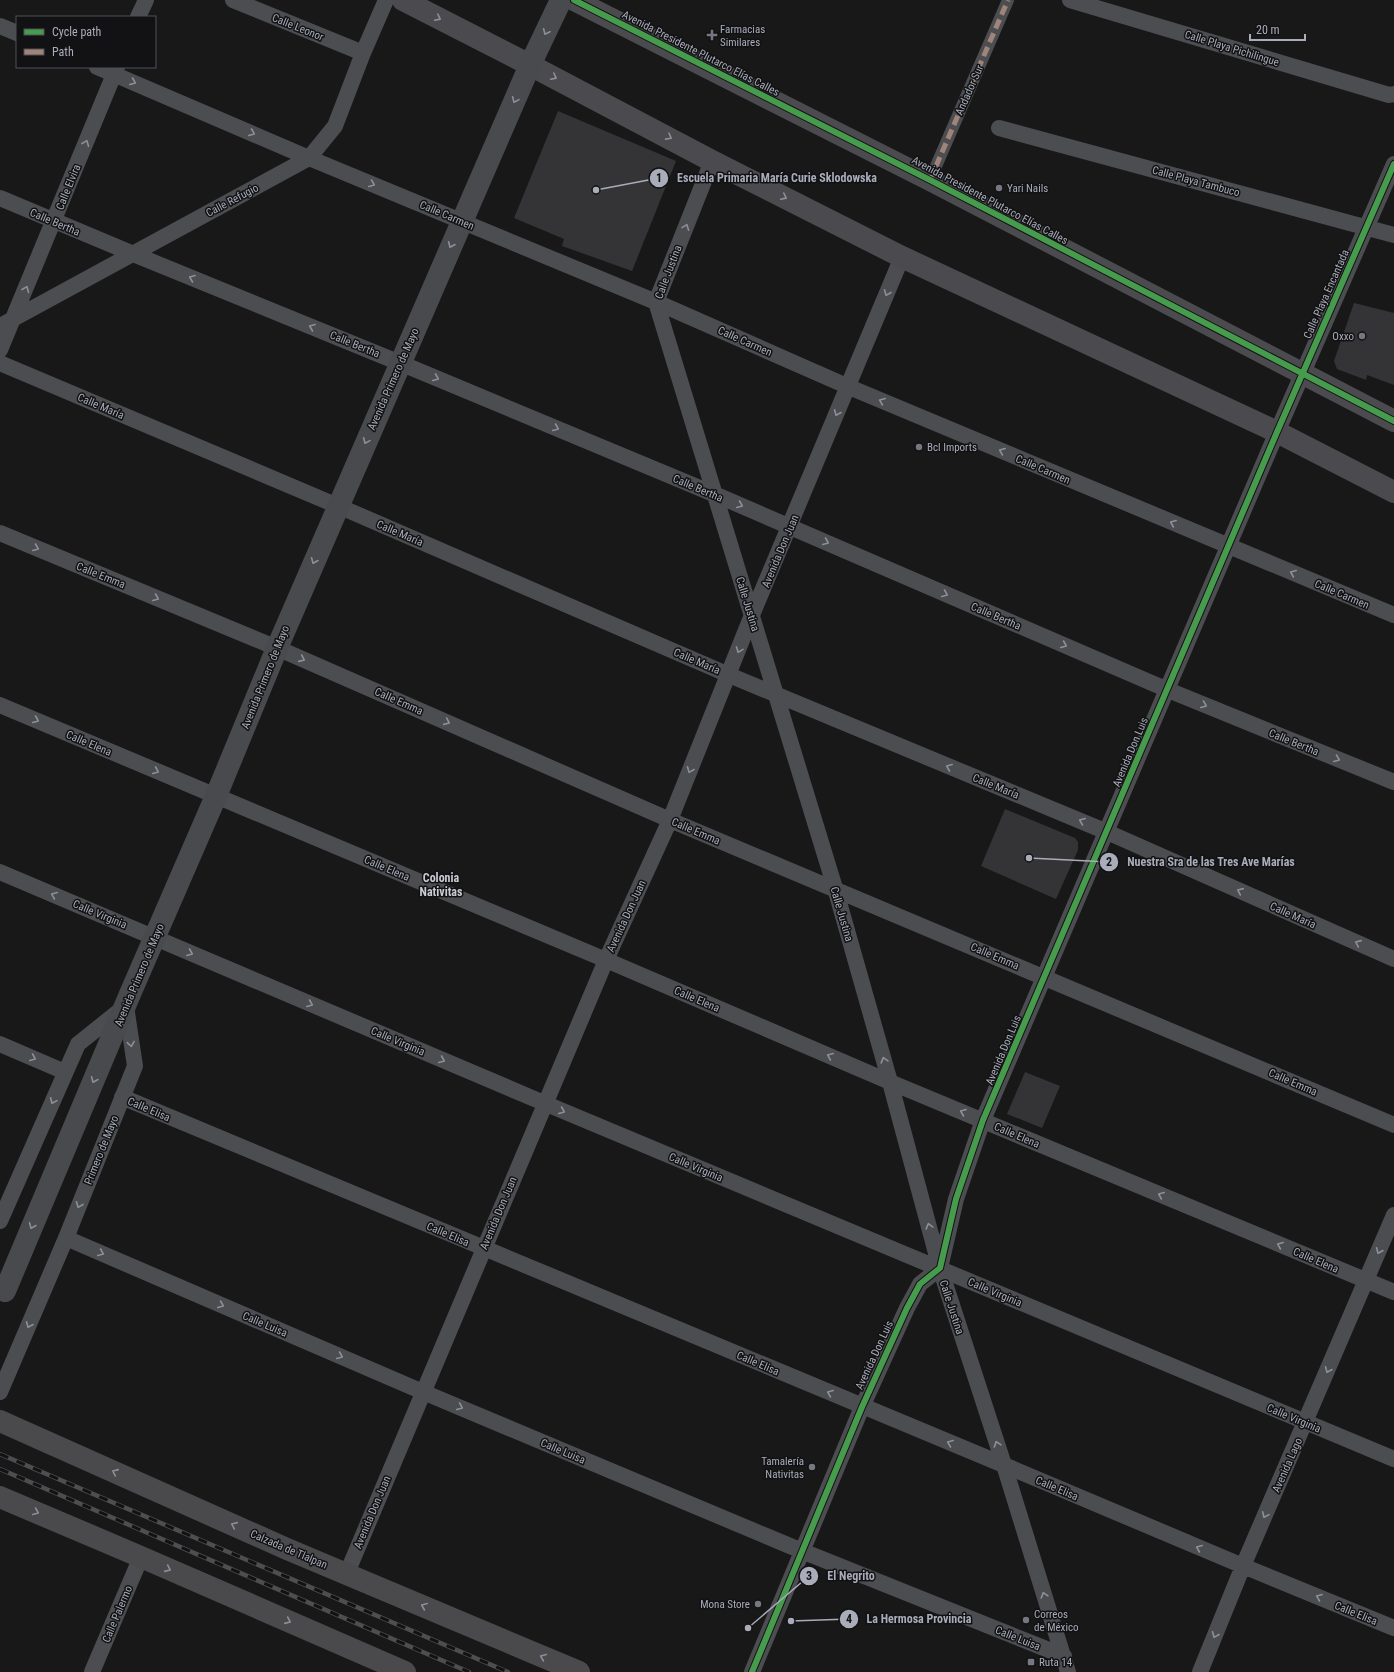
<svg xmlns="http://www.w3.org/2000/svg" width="1394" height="1672" font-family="'Roboto Condensed',sans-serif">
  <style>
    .building { fill: #343436 }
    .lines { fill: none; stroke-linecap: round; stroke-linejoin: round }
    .pedestrian { stroke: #4c4d51; stroke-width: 12 }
    .minor { stroke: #4c4d51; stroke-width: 16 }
    .secondary { stroke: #4b4b4f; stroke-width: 22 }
    .primary { stroke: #494a4d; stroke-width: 22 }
    .trunk { stroke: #4a4a4d; stroke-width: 22 }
    .rail-casing { stroke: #4c4e50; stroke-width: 4.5 }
    .rail { stroke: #121214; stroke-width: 3; stroke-dasharray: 9; stroke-linecap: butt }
    .quiet { stroke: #a18479; stroke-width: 5; stroke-dasharray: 10 5; stroke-linecap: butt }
    .cycleway-casing { stroke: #121214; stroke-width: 8 }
    .cycleway { stroke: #469c4c; stroke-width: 6 }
    .oneway { stroke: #8d8f99 }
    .oneway2 { stroke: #8c8f99 }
    .oneway3 { stroke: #8d909a }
    .poi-dot { fill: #767881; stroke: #121214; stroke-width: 1.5 }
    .labels { text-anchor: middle; stroke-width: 3; stroke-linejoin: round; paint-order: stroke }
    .street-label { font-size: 11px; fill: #a9acb9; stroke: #121214 }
    .poi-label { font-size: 11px; fill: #a9acb9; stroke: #121214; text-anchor: start }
    .neighbourhood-label { font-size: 12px; font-weight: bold; fill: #cacbd5; stroke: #121214 }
    .leader { fill: none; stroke: #a9acb9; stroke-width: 1.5 }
    .callout-dot { fill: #a9acb9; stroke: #121214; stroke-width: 1.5 }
    .mark-label { font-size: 12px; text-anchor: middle; font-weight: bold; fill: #111 }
    .callout-label { font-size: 12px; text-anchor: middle; font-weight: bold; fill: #a9acb9; stroke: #121214; stroke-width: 3; stroke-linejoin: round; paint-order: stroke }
  </style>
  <rect width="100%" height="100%" fill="#181818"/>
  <path class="building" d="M 558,111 L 676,161 L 632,271 L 562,246 L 564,239 L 514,218 Z
    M 1354,303 L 1394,313 L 1394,385 L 1367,375 L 1366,380 L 1337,369 L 1334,361 Z
    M 1005,809 L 1075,838 L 1078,842 L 1078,850 L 1056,899 L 981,866 Z
    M 1025,1072 L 1060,1086 L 1042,1128 L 1007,1114 Z"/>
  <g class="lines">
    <path class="pedestrian" d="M 930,180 L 1008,0"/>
    <path class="minor" d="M 233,0 L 363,53
      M 1070,0 L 1389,95 L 1394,94
      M 138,17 L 146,0
      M 0,26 L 17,33
      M 97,67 L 309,158 L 656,302 L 849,387 L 1394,615
      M 999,128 L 1394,235
      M 712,161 L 656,302 L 835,888 L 890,1082 L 940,1268 L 1004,1465 L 1068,1672
      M 0,198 L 131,253 L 400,363 L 714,494 L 1168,690 L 1394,782
      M 0,326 L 309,158 L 335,126 L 363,53 L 386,0
      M 0,350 L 117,67
      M 0,363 L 338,506 L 729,675 L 1107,832 L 1394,959
      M 0,533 L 277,648 L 670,820 L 1394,1125
      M 0,705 L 606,960 L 890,1082 L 1394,1292
      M 0,872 L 544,1103 L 1394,1459
      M 0,1044 L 65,1072
      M 122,1097 L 1004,1465 L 1243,1566 L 1394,1628
      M 0,1221 L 78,1044 L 123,1008
      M 66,1238 L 423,1392 L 802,1551 L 1064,1656
      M 0,1392 L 66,1238 L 135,1066 L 126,1006
      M 347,1573 L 606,960 L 670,820 L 752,615 L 902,257
      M 92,1672 L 141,1557
      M 752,1672 L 862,1407 L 907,1308 L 920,1284 L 940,1268 L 956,1199 L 983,1120 L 1277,432 L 1394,164
      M 1200,1672 L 1243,1566 L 1394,1215"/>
    <path class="secondary" d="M 403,0 L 530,65 L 712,161 L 902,257 L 1277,432 L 1394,492
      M 574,0 L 930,180 L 1394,421"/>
    <path class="primary" d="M 5,1291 L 130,994 L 216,796 L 277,648 L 530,65 L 561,0"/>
    <path class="trunk" d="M 0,1421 L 287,1549 L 579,1672
      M 0,1497 L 141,1557 L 405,1672"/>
    <g class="rail-casing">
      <path id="rail" d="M 0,1454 L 508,1672
        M 0,1469 L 469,1672"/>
    </g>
    <use href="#rail" class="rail"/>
    <path class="quiet" d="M 930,180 L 1008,0"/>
    <g class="cycleway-casing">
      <path id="cycleway" d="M 574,0 L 930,180 L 1394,421
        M 752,1672 L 862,1407 L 907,1308 L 920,1284 L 940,1268 L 956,1199 L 983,1120 L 1277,432 L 1394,164"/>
    </g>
    <use href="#cycleway" class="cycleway"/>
  </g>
  <defs><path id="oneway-chevron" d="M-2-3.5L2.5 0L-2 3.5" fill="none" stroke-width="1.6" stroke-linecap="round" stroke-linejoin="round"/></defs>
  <g class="oneway">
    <use href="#oneway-chevron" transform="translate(438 18) rotate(27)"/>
    <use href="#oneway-chevron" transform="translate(554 77) rotate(27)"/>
    <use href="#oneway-chevron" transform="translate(669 137) rotate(29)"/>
    <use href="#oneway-chevron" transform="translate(784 197) rotate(27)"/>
  </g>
  <g class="oneway2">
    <use href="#oneway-chevron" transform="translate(546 32) rotate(115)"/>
    <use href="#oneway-chevron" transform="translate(515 100) rotate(114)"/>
    <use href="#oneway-chevron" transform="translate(451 245) rotate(113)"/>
    <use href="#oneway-chevron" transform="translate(366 441) rotate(114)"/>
    <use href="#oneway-chevron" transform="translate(314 561) rotate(113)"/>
    <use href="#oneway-chevron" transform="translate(94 1080) rotate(113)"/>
    <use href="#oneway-chevron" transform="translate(32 1226) rotate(113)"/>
    <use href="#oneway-chevron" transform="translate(115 1472) rotate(-156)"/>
    <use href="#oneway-chevron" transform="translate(36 1512) rotate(23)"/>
    <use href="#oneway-chevron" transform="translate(234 1525) rotate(-156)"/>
    <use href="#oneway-chevron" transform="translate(168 1569) rotate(24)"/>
    <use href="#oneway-chevron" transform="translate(424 1606) rotate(-157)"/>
    <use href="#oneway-chevron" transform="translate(288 1621) rotate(24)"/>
    <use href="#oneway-chevron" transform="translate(543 1657) rotate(-157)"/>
  </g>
  <g class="oneway3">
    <use href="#oneway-chevron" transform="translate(133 82) rotate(23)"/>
    <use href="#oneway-chevron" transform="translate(252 133) rotate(23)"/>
    <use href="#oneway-chevron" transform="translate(86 143) rotate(-68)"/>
    <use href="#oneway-chevron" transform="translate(372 184) rotate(23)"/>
    <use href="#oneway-chevron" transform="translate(686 227) rotate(-69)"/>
    <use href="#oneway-chevron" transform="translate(192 278) rotate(-158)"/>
    <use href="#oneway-chevron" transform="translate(26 289) rotate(-68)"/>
    <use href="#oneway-chevron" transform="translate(887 293) rotate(112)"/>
    <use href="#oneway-chevron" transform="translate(312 327) rotate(-158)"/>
    <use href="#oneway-chevron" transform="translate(436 378) rotate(23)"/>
    <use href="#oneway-chevron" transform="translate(882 401) rotate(-157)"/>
    <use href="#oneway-chevron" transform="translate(837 413) rotate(113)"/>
    <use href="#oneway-chevron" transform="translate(556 428) rotate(23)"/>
    <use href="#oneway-chevron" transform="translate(1002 451) rotate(-157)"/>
    <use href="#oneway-chevron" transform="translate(740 505) rotate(23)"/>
    <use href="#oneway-chevron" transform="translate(1173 523) rotate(-157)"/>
    <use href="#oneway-chevron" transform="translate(826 542) rotate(23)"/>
    <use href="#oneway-chevron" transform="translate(36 548) rotate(22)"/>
    <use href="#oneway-chevron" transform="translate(1293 573) rotate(-157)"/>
    <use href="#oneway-chevron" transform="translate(945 594) rotate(23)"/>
    <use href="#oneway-chevron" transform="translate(156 598) rotate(22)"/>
    <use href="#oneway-chevron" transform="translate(1064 645) rotate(23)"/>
    <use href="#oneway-chevron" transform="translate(739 650) rotate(111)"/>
    <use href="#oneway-chevron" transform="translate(302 659) rotate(24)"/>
    <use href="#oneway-chevron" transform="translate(1204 705) rotate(22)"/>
    <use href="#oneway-chevron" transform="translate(36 720) rotate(23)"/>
    <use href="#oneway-chevron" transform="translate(447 722) rotate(24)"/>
    <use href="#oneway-chevron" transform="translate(1337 759) rotate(22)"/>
    <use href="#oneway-chevron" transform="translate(949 767) rotate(-158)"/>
    <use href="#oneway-chevron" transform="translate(690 770) rotate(112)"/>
    <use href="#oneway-chevron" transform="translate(156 771) rotate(23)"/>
    <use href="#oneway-chevron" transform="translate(1082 821) rotate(-158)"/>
    <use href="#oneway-chevron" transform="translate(1240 891) rotate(-156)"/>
    <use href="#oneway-chevron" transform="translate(54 895) rotate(-157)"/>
    <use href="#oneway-chevron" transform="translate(1358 943) rotate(-156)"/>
    <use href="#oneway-chevron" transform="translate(190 953) rotate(23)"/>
    <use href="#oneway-chevron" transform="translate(310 1004) rotate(23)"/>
    <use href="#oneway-chevron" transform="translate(131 1044) rotate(81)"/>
    <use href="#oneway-chevron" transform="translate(830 1056) rotate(-157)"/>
    <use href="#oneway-chevron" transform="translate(33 1058) rotate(23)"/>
    <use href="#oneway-chevron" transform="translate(442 1060) rotate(23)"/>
    <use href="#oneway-chevron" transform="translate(884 1060) rotate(-106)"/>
    <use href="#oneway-chevron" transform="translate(53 1101) rotate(114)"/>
    <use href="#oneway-chevron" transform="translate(562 1111) rotate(23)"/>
    <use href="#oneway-chevron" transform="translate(963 1112) rotate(-158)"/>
    <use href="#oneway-chevron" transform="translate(1161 1195) rotate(-157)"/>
    <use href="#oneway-chevron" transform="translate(79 1205) rotate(112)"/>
    <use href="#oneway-chevron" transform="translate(929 1226) rotate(-105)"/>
    <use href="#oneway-chevron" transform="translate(1280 1245) rotate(-157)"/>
    <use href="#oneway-chevron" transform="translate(1379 1251) rotate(113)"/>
    <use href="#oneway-chevron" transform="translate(101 1253) rotate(23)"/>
    <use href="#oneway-chevron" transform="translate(221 1305) rotate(23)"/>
    <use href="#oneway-chevron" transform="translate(29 1325) rotate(113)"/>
    <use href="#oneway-chevron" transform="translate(340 1356) rotate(23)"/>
    <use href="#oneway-chevron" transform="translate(1328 1370) rotate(113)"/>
    <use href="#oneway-chevron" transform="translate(830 1393) rotate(-157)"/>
    <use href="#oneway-chevron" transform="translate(460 1407) rotate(23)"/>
    <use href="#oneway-chevron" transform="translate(950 1443) rotate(-158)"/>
    <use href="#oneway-chevron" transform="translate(997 1444) rotate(-108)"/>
    <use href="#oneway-chevron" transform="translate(1265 1515) rotate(114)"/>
    <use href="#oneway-chevron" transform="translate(1199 1548) rotate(-157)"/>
    <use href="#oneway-chevron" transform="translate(1044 1595) rotate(-107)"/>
    <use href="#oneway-chevron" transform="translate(1319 1597) rotate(-158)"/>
    <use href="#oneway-chevron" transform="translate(1215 1635) rotate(112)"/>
  </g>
  <g class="poi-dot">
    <path d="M710 29h4v4h4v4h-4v4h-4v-4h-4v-4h4z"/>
    <circle cx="999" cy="188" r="4"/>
    <circle cx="1362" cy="336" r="4"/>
    <circle cx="919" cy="447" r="4"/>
    <circle cx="812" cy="1467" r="4"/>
    <circle cx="758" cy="1604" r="4"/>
    <circle cx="1026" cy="1620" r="4"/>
    <rect x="1027" y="1658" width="8" height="8" rx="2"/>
  </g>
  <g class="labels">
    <g class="street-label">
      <text transform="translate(298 27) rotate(22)" y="4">Calle Leonor</text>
      <text transform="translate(1232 48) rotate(17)" y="4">Calle Playa Pichilingue</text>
      <text transform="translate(701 53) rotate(27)" y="4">Avenida Presidente Plutarco Elías Calles</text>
      <text transform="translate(969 90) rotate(-66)" y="4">Andador Sur</text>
      <text transform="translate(1196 181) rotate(15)" y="4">Calle Playa Tambuco</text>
      <text transform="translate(68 187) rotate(-68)" y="4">Calle Elvira</text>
      <text transform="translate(232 200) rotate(-28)" y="4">Calle Refugio</text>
      <text transform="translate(990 200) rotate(28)" y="4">Avenida Presidente Plutarco Elías Calles</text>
      <text transform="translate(447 215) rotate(23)" y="4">Calle Carmen</text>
      <text transform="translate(55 222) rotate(23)" y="4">Calle Bertha</text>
      <text transform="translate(668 272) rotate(-69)" y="4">Calle Justina</text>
      <text transform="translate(1326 294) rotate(-66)" y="4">Calle Playa Encantada</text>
      <text transform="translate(745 341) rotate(24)" y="4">Calle Carmen</text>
      <text transform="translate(355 344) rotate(22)" y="4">Calle Bertha</text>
      <text transform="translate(393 379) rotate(-66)" y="4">Avenida Primero de Mayo</text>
      <text transform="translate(101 406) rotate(23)" y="4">Calle María</text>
      <text transform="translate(1043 469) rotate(23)" y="4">Calle Carmen</text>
      <text transform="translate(698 488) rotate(23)" y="4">Calle Bertha</text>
      <text transform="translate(400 533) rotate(23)" y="4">Calle María</text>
      <text transform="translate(780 551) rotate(-67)" y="4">Avenida Don Juan</text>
      <text transform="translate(101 575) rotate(22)" y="4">Calle Emma</text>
      <text transform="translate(1342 594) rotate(23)" y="4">Calle Carmen</text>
      <text transform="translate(748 604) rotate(73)" y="4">Calle Justina</text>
      <text transform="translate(996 616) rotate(23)" y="4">Calle Bertha</text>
      <text transform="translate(697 661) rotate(23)" y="4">Calle María</text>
      <text transform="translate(265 677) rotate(-68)" y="4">Avenida Primero de Mayo</text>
      <text transform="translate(399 701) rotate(24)" y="4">Calle Emma</text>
      <text transform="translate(1294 742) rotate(22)" y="4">Calle Bertha</text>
      <text transform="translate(89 743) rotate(23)" y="4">Calle Elena</text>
      <text transform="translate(1130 752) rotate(-67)" y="4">Avenida Don Luis</text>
      <text transform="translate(996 786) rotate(22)" y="4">Calle María</text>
      <text transform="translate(696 831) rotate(23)" y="4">Calle Emma</text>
      <text transform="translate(387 868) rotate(23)" y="4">Calle Elena</text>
      <text transform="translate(100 914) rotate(23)" y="4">Calle Virginia</text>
      <text transform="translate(842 914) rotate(74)" y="4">Calle Justina</text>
      <text transform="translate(1293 915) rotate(24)" y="4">Calle María</text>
      <text transform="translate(626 916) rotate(-65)" y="4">Avenida Don Juan</text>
      <text transform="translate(995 956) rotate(23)" y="4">Calle Emma</text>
      <text transform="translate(139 975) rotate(-67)" y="4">Avenida Primero de Mayo</text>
      <text transform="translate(697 999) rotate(23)" y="4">Calle Elena</text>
      <text transform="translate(398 1041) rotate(23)" y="4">Calle Virginia</text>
      <text transform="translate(1003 1050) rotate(-67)" y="4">Avenida Don Luis</text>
      <text transform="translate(1293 1082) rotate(23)" y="4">Calle Emma</text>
      <text transform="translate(149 1109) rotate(23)" y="4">Calle Elisa</text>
      <text transform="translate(1017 1135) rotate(23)" y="4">Calle Elena</text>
      <text transform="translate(101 1150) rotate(-68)" y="4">Primero de Mayo</text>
      <text transform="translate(696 1167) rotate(23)" y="4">Calle Virginia</text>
      <text transform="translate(498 1213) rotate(-67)" y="4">Avenida Don Juan</text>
      <text transform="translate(448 1234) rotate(23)" y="4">Calle Elisa</text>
      <text transform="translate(1316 1260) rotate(23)" y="4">Calle Elena</text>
      <text transform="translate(995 1292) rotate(23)" y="4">Calle Virginia</text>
      <text transform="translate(952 1307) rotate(72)" y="4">Calle Justina</text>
      <text transform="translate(265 1324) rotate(23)" y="4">Calle Luisa</text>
      <text transform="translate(874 1355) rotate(-65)" y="4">Avenida Don Luis</text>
      <text transform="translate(758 1363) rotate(23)" y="4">Calle Elisa</text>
      <text transform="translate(1294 1418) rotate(23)" y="4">Calle Virginia</text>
      <text transform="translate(563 1451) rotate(23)" y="4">Calle Luisa</text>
      <text transform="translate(1287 1465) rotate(-66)" y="4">Avenida Lago</text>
      <text transform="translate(1057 1488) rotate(23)" y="4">Calle Elisa</text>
      <text transform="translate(372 1512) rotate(-67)" y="4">Avenida Don Juan</text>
      <text transform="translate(289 1549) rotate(23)" y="4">Calzada de Tlalpan</text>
      <text transform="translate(1356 1613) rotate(22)" y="4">Calle Elisa</text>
      <text transform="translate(117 1614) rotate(-67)" y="4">Calle Palermo</text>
      <text transform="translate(1018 1638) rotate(22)" y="4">Calle Luisa</text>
    </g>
    <g class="poi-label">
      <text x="720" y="33">Farmacias<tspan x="720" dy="13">Similares</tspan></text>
      <text x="1007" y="192">Yari Nails</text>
      <text x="1354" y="340" text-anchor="end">Oxxo</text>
      <text x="927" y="451">Bcl Imports</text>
      <text x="804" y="1465" text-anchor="end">Tamalería<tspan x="804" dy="13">Nativitas</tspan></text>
      <text x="750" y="1608" text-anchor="end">Mona Store</text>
      <text x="1034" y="1618">Correos<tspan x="1034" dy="13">de México</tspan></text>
      <text x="1039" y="1666">Ruta 14</text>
    </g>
    <g class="neighbourhood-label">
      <text x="441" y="882">Colonia<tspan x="441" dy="14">Nativitas</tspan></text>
    </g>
  </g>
  <path class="leader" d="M596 190L659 178M1029 858L1109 862M748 1628L809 1576M791 1621L849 1619"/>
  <g class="callout-dot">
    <circle cx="596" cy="190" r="4"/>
    <circle cx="1029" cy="858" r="4"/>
    <circle cx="748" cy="1628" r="4"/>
    <circle cx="791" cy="1621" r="4"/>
    <circle cx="659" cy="178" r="10"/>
    <circle cx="1109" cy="862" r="10"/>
    <circle cx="809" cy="1576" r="10"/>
    <circle cx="849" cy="1619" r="10"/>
  </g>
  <g class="mark-label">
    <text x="659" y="182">1</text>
    <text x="1109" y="866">2</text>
    <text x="809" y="1580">3</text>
    <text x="849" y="1623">4</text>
  </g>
  <g class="callout-label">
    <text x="777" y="182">Escuela Primaria María Curie Sklodowska</text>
    <text x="1211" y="866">Nuestra Sra de las Tres Ave Marías</text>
    <text x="851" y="1580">El Negrito</text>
    <text x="919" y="1623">La Hermosa Provincia</text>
  </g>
  <rect x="16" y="16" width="140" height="52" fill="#121214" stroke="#4e5056"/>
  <rect x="24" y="29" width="20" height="6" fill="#469c4c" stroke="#4e5056"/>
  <text x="52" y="36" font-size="12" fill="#a9acb9">Cycle path</text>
  <rect x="24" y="49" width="20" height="6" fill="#a18479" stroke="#4e5056"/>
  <text x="52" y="56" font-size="12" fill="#a9acb9">Path</text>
  <path d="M1250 34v6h55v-6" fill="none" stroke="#a9acb9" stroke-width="2"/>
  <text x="1256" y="34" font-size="12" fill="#a9acb9" stroke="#121214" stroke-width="3" paint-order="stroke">20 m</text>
</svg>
